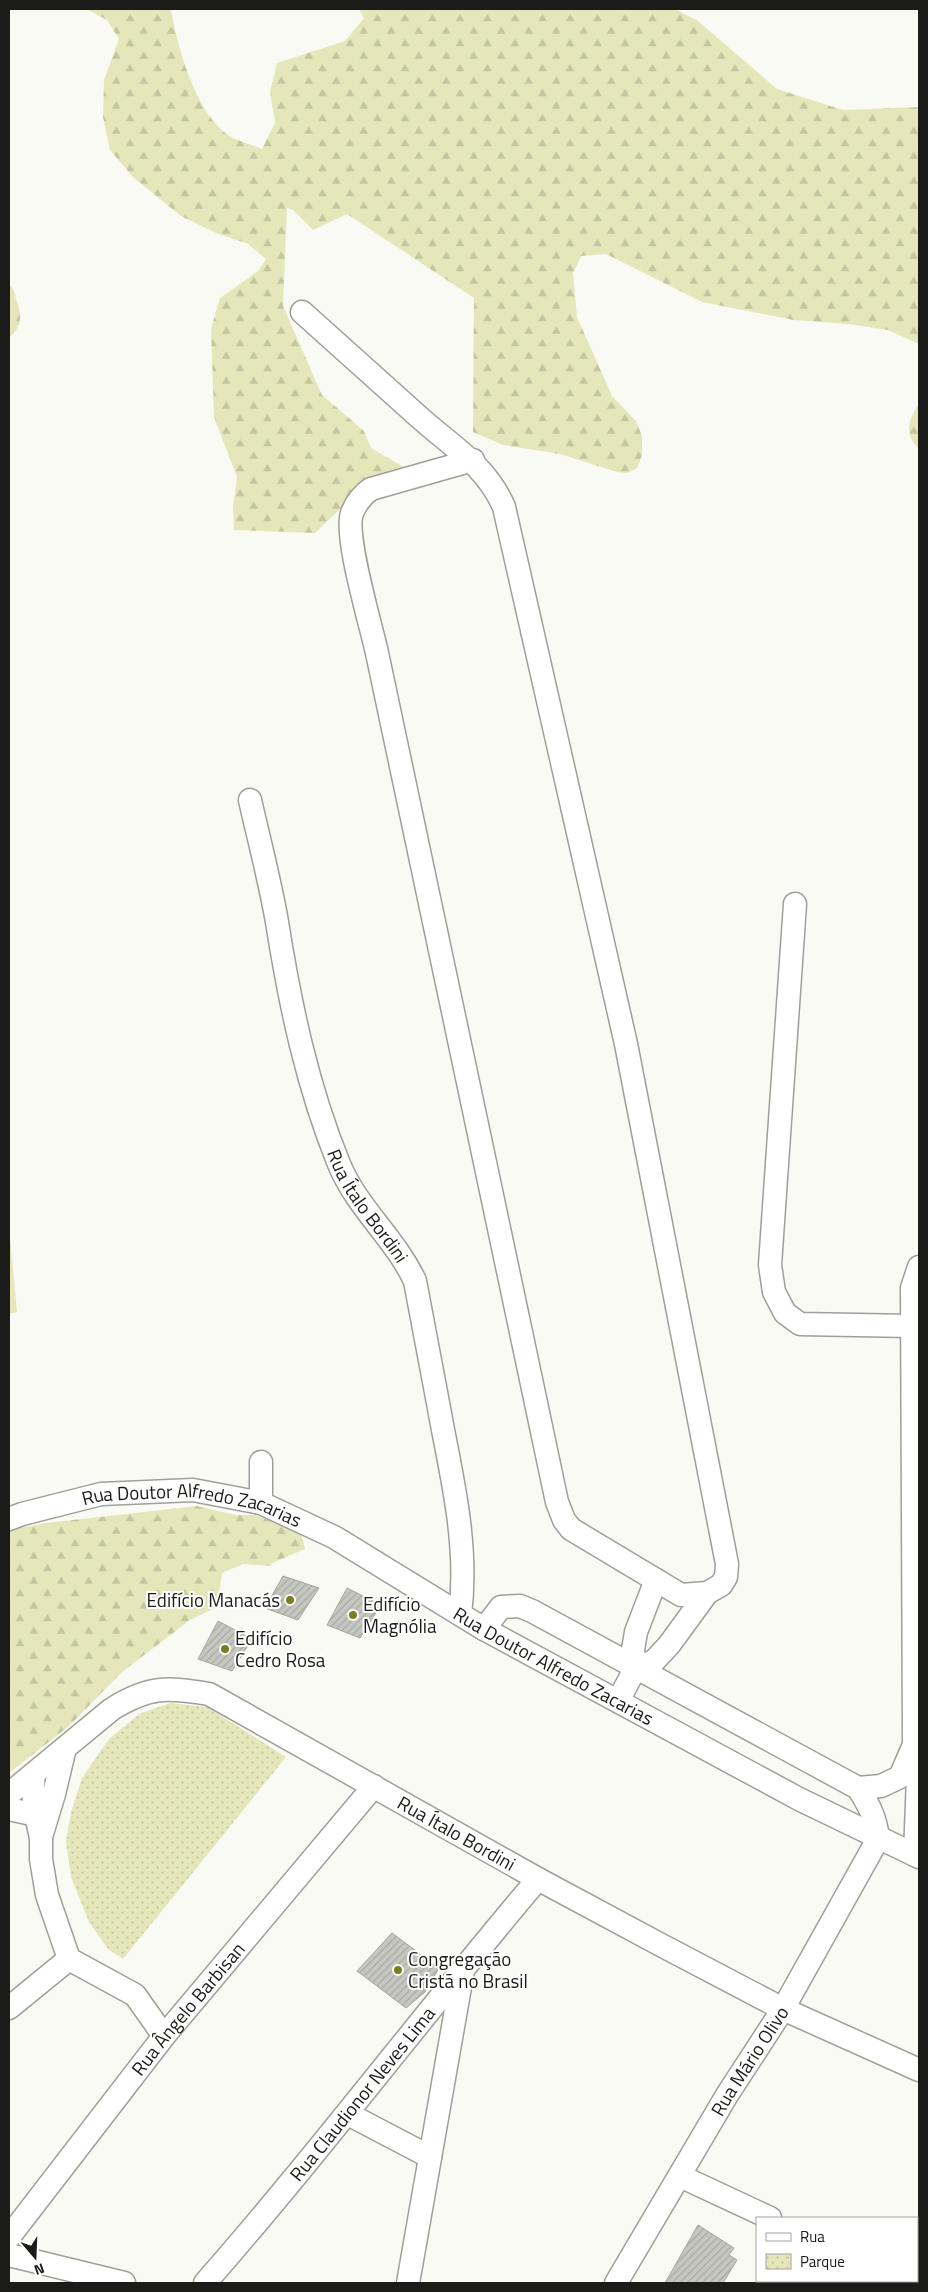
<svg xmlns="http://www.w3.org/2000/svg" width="928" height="2292" font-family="'Titillium Web',sans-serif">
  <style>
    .forest { fill: url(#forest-firs) }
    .park { fill: url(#park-dots) }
    .building { fill: url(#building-hatch); stroke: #a5a6a0 }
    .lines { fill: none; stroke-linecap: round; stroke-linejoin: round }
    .minor-casing { stroke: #9f9f99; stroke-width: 25 }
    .minor { stroke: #fff; stroke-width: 22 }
    .poi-dot { fill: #7c7c25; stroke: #fff; stroke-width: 2 }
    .labels { text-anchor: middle; stroke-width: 4; stroke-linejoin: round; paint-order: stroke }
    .street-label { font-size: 19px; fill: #1b1b19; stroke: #fff }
    .poi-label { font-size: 19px; fill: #1b1b19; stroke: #fff; text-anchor: start }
  </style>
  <defs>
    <pattern id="forest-firs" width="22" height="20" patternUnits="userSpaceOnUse" patternTransform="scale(1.25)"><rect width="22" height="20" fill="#e5e7bb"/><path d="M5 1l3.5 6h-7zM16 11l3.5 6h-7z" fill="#c4c6a0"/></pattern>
    <pattern id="park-dots" width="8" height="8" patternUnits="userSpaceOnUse" patternTransform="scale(1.25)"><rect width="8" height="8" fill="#e5e7bb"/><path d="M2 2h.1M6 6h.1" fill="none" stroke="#c4c6a0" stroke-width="1.8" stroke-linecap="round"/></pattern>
    <pattern id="building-hatch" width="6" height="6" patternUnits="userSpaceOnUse" patternTransform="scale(1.25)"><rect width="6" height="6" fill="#c7c7c1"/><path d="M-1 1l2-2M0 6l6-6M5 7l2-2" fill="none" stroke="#aaaaa5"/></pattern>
  </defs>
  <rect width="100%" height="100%" fill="#fafaf4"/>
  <path class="forest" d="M 86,9 L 171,9 C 177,46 197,119 233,138 C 242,142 253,145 262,149 L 275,123 L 270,92 L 277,63 L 345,41 L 364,18 L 359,9 L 675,9 L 698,21 L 777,89 L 843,110 L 919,107 L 919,344 L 888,330 L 849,324 L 794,320 L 702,302 L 606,254 L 581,256 L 573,273 L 577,317 L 612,396 L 636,421 L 642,436 L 642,455 L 637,468 L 627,473 L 617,472 L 560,454 L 503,445 L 473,432 L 474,298 L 347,214 L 313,230 L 293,210 L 287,208 L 283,306 L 322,395 L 364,431 L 371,448 L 407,469 L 355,495 L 315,533 L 234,530 L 233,507 L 237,477 L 214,417 L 211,329 L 220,298 L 258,271 L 266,259 L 248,244 L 216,233 L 181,216 L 133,177 L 110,150 L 103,117 L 104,80 L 119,39 L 107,20 Z
    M 9,285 C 14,289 15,293 16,299 C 22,315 23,325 9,338 Z
    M 919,405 L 919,449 C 904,435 908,418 919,405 Z
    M 9,1226 L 17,1312 L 9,1314 Z
    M 197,1506 L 236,1515 L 255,1515 L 277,1523 L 299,1525 L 305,1549 L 272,1563 L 271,1566 L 243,1564 L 222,1573 L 217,1607 L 190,1620 L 122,1672 L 68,1727 L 9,1773 L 9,1530 L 46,1523 Z"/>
  <path class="park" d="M 170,1703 L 207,1707 L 286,1757 L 123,1959 L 108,1949 L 89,1922 L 71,1877 L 66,1842 L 71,1812 L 82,1778 L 109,1739 L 139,1714 Z"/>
  <path class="building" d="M 283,1576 L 319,1588 L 298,1620 L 265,1608 Z
    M 347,1588 L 381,1605 L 360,1638 L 327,1625 Z
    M 218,1621 L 252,1639 L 232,1671 L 198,1659 Z
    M 392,1933 L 439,1968 L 425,1992 L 406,2008 L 357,1971 Z
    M 698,2225 L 734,2248 L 729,2255 L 737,2260 L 723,2283 L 665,2283 Z"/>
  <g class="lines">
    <g class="minor-casing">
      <g id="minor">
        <path d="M 302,312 C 341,347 380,382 419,417 C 451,446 486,465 504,507 L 626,1044 L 727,1564 L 726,1577 L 721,1585 L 707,1593 L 681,1595 L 571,1529 L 564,1520 L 557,1502 L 377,653 C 371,625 344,536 352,513 C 356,503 362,495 371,489 L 473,460"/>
        <path id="s1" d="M 250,800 C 259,840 270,881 277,922 C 290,1004 307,1086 339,1164 C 357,1208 395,1238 415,1281 C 424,1330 434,1380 443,1430 C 455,1490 468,1553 460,1614"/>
        <path d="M 795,904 L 770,1265 L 774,1292 L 785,1313 L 800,1324 L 913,1326"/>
        <path d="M 261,1503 L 261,1462"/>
        <path id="s2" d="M 9,1519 L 22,1514 L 101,1494 L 193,1490 L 261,1503 L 334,1537 L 484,1629 L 799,1799 L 919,1857"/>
        <path d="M 484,1629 L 501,1607 L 520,1606 L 532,1611 L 858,1788 C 869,1805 876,1818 878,1839"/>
        <path d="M 635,1669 L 654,1661 L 669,1645 L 707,1593"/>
        <path d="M 618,1701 L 635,1669 L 633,1650 L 636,1632 L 656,1580"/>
        <path d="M 33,1775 L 34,1806 L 41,1838 L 41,1859 L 47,1895 L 69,1959 L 135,1995 L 164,2036"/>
        <path d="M 858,1788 L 881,1786 L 900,1777 L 913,1747"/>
        <path id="s3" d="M 9,1794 L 112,1709 C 149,1686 167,1687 209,1694 L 538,1879 L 661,1945 L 783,2009 L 919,2070"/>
        <path d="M 9,1809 L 36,1815"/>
        <path d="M 41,1837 L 54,1794 L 65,1748"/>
        <path d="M 915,1855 L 918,1777 L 914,1742 L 912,1288 L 919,1267"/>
        <path d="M 9,2008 L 69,1959"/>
        <path d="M 348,2114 L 430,2157"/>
        <path d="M 680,2176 L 770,2218"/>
        <path id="s4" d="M 9,2237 L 164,2036 L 374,1786"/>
        <path d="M 9,2255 L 124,2283"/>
        <path d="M 877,2281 L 879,2283"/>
        <path id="s5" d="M 205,2283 C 320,2152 425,2012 538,1879"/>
        <path d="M 408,2283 L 463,1970"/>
        <path id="s6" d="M 616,2283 L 727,2095 L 783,2009 L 878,1839"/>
      </g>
    </g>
    <use href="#minor" class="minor"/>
  </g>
  <g class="poi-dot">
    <circle cx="290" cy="1600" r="5"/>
    <circle cx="353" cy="1615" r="5"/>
    <circle cx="225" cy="1649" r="5"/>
    <circle cx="398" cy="1970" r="5"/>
  </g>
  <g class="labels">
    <g class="street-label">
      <text dy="7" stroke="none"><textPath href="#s1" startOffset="426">Rua Ítalo Bordini</textPath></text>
      <text dy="7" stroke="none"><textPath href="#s2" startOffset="188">Rua Doutor Alfredo Zacarias</textPath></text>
      <text dy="7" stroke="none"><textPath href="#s2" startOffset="592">Rua Doutor Alfredo Zacarias</textPath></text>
      <text dy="7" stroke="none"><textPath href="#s3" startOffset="519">Rua Ítalo Bordini</textPath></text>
      <text dy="7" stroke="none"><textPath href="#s4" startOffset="290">Rua Ângelo Barbisan</textPath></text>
      <text dy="7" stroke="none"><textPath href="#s6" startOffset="259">Rua Mário Olivo</textPath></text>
      <text dy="7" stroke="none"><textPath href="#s5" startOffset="246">Rua Claudionor Neves Lima</textPath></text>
    </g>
    <g class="poi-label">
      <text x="280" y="1607" text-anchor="end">Edifício Manacás</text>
      <text x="363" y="1611">Edifício<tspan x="363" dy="22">Magnólia</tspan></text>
      <text x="235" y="1645">Edifício<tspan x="235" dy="22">Cedro Rosa</tspan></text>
      <text x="408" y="1966">Congregação<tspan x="408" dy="22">Cristã no Brasil</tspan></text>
    </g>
  </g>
  <rect width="928" height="2292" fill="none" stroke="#1b1b19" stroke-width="20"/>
  <rect x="756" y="2217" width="162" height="65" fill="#ffffff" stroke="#a4a4a3"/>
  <rect x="766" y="2233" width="25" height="8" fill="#ffffff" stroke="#a4a4a3"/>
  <text x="800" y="2242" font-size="15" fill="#1b1b19">Rua</text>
  <rect x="766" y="2254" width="25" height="15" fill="url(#park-dots)" stroke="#a4a4a3"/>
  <text x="800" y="2267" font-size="15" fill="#1b1b19">Parque</text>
  <g transform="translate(35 2257) rotate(161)" stroke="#ffffff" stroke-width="4" paint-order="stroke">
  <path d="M0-4L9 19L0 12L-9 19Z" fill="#1b1b19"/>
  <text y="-8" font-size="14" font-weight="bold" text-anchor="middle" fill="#1b1b19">N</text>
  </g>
</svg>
